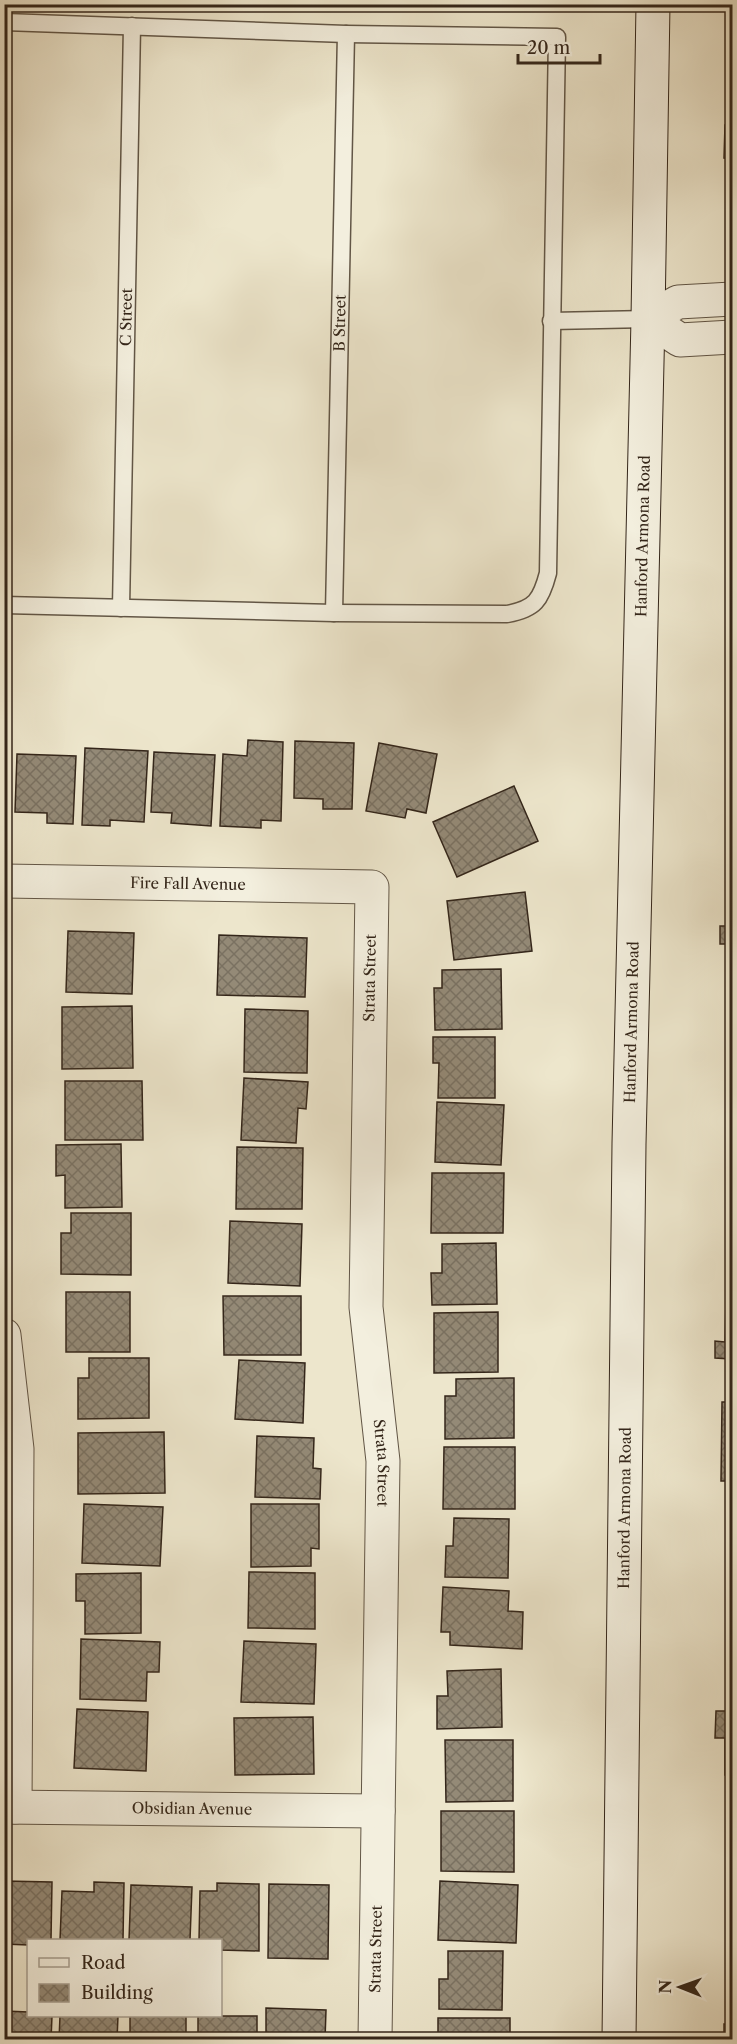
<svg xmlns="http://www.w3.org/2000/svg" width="737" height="2044" font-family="'Libre Caslon Text',serif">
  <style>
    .building { fill: url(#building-cross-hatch); stroke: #34261a; stroke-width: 1.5 }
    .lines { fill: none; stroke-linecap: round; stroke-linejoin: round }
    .service-casing { stroke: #625646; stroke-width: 19 }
    .minor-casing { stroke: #625646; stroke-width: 35 }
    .secondary-casing { stroke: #34261a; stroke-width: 35 }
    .service { stroke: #f3efde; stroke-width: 16 }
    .minor { stroke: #f3efde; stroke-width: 33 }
    .secondary { stroke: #f3efde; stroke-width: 33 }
    .labels { text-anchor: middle; stroke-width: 6; stroke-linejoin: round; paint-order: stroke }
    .street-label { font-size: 15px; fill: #34261a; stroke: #f3efde }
  </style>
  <defs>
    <pattern id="building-cross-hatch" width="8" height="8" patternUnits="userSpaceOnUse" patternTransform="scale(1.5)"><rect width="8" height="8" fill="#948a77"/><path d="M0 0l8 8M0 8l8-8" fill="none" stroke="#7a7161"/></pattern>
  </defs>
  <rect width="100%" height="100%" fill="#ede6cc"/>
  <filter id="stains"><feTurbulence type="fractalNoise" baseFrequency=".00333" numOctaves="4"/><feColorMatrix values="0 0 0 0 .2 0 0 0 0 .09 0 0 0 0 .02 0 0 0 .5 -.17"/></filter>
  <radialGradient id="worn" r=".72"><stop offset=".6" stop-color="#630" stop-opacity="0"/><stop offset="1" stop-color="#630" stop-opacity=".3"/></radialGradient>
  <path class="building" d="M 725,125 L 732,125 L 732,159 L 724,158 Z
    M 248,740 L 283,742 L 281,821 L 261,820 L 261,828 L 220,826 L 223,754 L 247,756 Z
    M 295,741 L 354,743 L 352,809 L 323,809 L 323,799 L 294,798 Z
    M 379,743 L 437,754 L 426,813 L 407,809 L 405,818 L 366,811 Z
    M 85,748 L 148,751 L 144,822 L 110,820 L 110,826 L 82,825 Z
    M 154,752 L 215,755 L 211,826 L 171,823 L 172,813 L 151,812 Z
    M 4,754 L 8,754 L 6,817 L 4,817 Z
    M 17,754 L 76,756 L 73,824 L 47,823 L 47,813 L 15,812 Z
    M 514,786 L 538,841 L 457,877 L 433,822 Z
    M 525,892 L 532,951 L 454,960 L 447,901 Z
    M 720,926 L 732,926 L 732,980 L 732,944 L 720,944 Z
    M 68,931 L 134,933 L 132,994 L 66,992 Z
    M 219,935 L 307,938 L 305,997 L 217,995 Z
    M 501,969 L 502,1029 L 435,1030 L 434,988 L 442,988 L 442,970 Z
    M 732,1001 L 732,1070 L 729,1070 Z
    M 132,1006 L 133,1068 L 62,1069 L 62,1007 Z
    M 245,1009 L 308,1011 L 307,1073 L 244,1072 Z
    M 433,1037 L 495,1037 L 495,1098 L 438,1098 L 439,1063 L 433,1063 Z
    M 244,1078 L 308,1082 L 306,1109 L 298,1108 L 296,1143 L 241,1140 Z
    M 65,1081 L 142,1081 L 143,1140 L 65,1140 Z
    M 437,1102 L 504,1105 L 501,1165 L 435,1162 Z
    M 121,1144 L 122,1207 L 65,1208 L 65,1175 L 56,1176 L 56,1145 Z
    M 237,1147 L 303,1148 L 302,1209 L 236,1209 Z
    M 432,1173 L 504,1173 L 503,1233 L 431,1233 Z
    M 71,1213 L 131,1213 L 131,1275 L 61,1274 L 61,1233 L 71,1233 Z
    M 230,1221 L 302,1224 L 300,1286 L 228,1283 Z
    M 496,1243 L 497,1304 L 432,1305 L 431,1273 L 442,1273 L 442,1244 Z
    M 66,1292 L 130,1292 L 130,1352 L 66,1352 Z
    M 223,1296 L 301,1296 L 301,1355 L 224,1355 Z
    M 726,1302 L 732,1302 L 732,1373 L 730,1373 L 731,1359 L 715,1358 L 715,1341 L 725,1342 Z
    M 498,1312 L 498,1372 L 434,1373 L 434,1313 Z
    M 89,1358 L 149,1358 L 149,1418 L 78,1419 L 78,1378 L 89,1378 Z
    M 239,1360 L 305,1363 L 303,1423 L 235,1419 Z
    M 514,1378 L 514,1438 L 445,1439 L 445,1396 L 456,1396 L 456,1379 Z
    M 722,1402 L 732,1402 L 732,1481 L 721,1481 Z
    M 164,1432 L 165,1493 L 78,1494 L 78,1433 Z
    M 257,1436 L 314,1438 L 313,1468 L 321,1469 L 320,1499 L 255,1497 Z
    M 444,1447 L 515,1447 L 515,1509 L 443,1509 Z
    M 84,1504 L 163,1507 L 160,1566 L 82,1563 Z
    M 251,1504 L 319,1504 L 319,1549 L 311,1548 L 311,1566 L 251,1567 Z
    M 454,1518 L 509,1519 L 508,1578 L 445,1577 L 446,1546 L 453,1546 Z
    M 249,1572 L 315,1573 L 315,1629 L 248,1628 Z
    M 141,1573 L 141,1633 L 85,1634 L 85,1601 L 76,1601 L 76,1574 Z
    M 443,1587 L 509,1591 L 508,1611 L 523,1612 L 522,1649 L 450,1645 L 450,1632 L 441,1632 Z
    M 81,1639 L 160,1642 L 159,1672 L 147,1672 L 146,1701 L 80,1699 Z
    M 244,1641 L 316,1644 L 314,1704 L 241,1702 Z
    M 501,1669 L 502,1727 L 437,1729 L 437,1696 L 448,1696 L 447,1671 Z
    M 77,1709 L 148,1712 L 146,1771 L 74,1768 Z
    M 716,1711 L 732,1711 L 732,1775 L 725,1775 L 725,1738 L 715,1738 Z
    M 313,1717 L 314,1774 L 235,1775 L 234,1718 Z
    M 445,1740 L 513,1740 L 513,1801 L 446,1802 Z
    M 727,1805 L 732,1805 L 732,1872 L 726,1872 Z
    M 441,1811 L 514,1811 L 514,1872 L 441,1871 Z
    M 4,1881 L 52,1882 L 51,1940 L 28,1940 L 28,1945 L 4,1944 Z
    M 440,1881 L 518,1885 L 516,1943 L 438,1940 Z
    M 94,1882 L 124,1883 L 123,1940 L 60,1940 L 62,1891 L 94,1892 Z
    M 217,1883 L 259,1884 L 259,1951 L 220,1950 L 220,1940 L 199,1940 L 200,1891 L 217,1891 Z
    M 269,1884 L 329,1885 L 328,1959 L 268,1958 Z
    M 131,1885 L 192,1887 L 190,1940 L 129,1940 Z
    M 448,1951 L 503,1951 L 502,2010 L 439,2009 L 439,1979 L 448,1979 Z
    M 266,2008 L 326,2010 L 325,2040 L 266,2040 Z
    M 4,2011 L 28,2012 L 28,2016 L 52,2016 L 51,2040 L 4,2040 Z
    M 60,2016 L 118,2016 L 117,2040 L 59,2040 Z
    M 130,2016 L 186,2016 L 186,2040 L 130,2040 Z
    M 198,2016 L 257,2016 L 257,2040 L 198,2040 Z
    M 438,2018 L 510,2018 L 510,2040 L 438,2040 Z
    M 724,2024 L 732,2025 L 732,2040 L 724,2040 Z"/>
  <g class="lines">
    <g class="service-casing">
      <g id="service">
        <path d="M 4,22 L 346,34 L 557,37 L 548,573 C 541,600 535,609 507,614 L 334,613 L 4,605"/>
        <path d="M 551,321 L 648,319"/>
        <path id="s1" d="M 121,608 L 132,26"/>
        <path id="s2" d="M 334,613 L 346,34"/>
      </g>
    </g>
    <g class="minor-casing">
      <g id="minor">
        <path d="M 732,299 L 678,302 L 648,319 L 680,340 L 732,337"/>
        <path id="s3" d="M 4,881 L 372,887 L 366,1307 L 383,1461 L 375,2040"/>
        <path d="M 4,1335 L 17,1449 L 15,1807"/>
        <path id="s4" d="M 4,1807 L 378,1811"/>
      </g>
    </g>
    <g class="secondary-casing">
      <g id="secondary">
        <path id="s5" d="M 619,2040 L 629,1144 L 648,319 L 653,4"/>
      </g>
    </g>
    <use href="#service" class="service"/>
    <use href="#minor" class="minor"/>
    <use href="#secondary" class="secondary"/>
  </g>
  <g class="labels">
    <g class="street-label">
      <text dy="5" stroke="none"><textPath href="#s1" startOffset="291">C Street</textPath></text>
      <text dy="5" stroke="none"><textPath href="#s2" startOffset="290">B Street</textPath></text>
      <text dy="5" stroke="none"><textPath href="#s5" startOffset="1504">Hanford Armona Road</textPath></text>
      <text dy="5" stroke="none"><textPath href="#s3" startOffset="184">Fire Fall Avenue</textPath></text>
      <text transform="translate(370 978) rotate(-89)" y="5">Strata Street</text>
      <text dy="5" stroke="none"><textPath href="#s5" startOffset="1018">Hanford Armona Road</textPath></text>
      <text dy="5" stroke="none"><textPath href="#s3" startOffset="945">Strata Street</textPath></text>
      <text dy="5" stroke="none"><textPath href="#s5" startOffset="532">Hanford Armona Road</textPath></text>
      <text dy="5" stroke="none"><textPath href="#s4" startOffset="188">Obsidian Avenue</textPath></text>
      <text transform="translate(376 1949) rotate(-89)" y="5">Strata Street</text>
    </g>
  </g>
  <rect width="737" height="2044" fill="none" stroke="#ede6cc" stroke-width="24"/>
  <rect x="6" y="6" width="725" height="2032" fill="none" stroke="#34261a" stroke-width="3"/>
  <rect x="12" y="12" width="713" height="2020" fill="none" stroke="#34261a" stroke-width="1.5"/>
  <rect x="27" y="1939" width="195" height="78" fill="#f3efde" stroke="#a79f90" stroke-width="1.5"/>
  <rect x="39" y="1958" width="30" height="9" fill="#f3efde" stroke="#a79f90" stroke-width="1.5"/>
  <text x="81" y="1969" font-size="18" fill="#34261a">Road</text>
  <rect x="39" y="1984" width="30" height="18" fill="url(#building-cross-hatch)" stroke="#a79f90" stroke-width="1.5"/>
  <text x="81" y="1999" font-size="18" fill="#34261a">Building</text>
  <g transform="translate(680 1987) rotate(271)" stroke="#f3efde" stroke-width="4.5" paint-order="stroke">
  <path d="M0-4.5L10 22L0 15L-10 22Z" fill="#34261a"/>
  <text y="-9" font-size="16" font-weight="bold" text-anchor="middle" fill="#34261a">N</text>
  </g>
  <path d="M518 54v9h82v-9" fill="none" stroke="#34261a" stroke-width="3"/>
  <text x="527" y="54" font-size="18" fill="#34261a" stroke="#f3efde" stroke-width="4.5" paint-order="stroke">20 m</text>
  <rect width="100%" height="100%" filter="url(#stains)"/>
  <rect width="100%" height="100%" fill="url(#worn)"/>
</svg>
